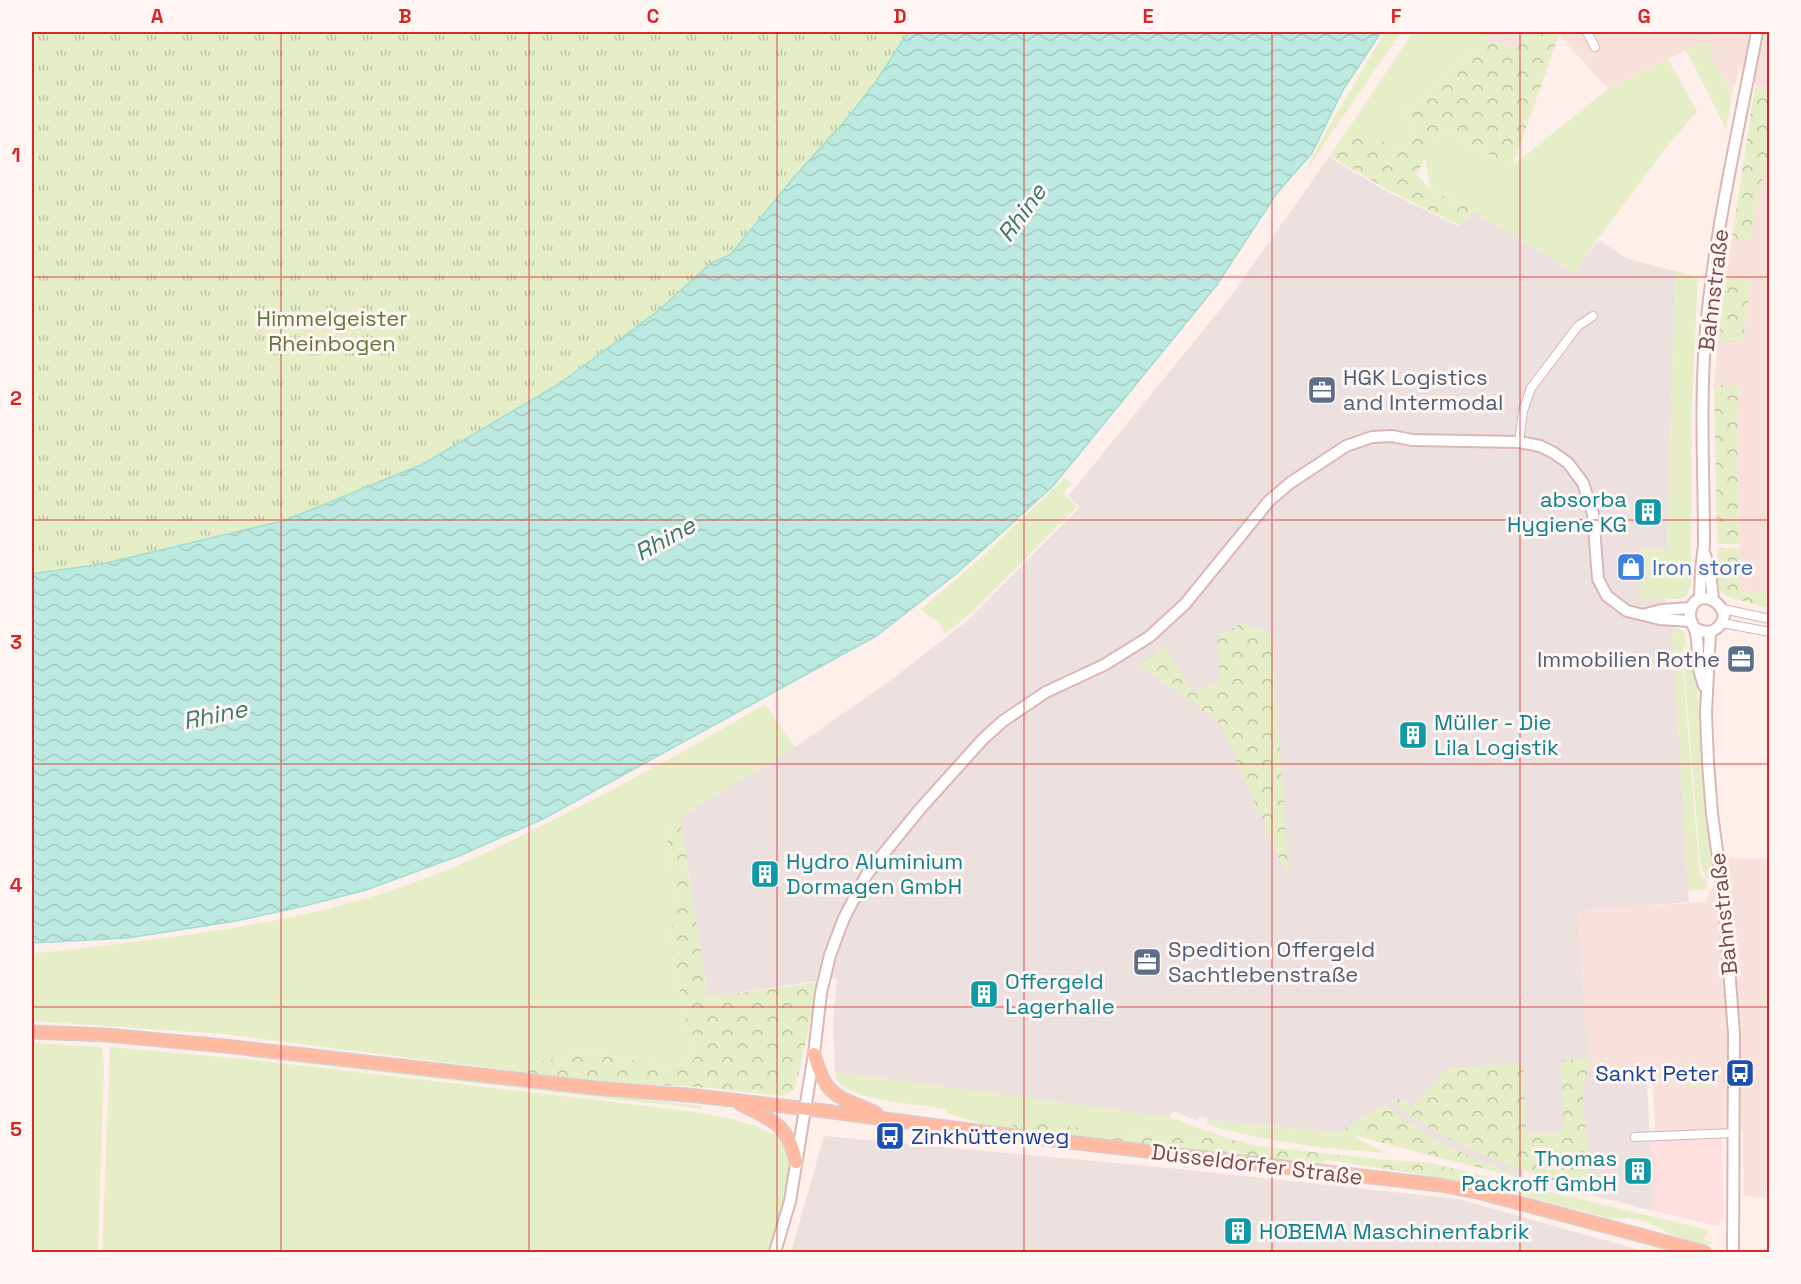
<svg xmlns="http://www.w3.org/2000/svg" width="1801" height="1284" font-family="'Space Grotesk',sans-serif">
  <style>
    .residential { fill: #f9e1db }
    .commercial { fill: #ffdee0 }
    .industrial { fill: #ede1e0 }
    .green { fill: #e5eec7 }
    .forest { fill: url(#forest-crowns) }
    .park { fill: url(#park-tufts) }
    .water { fill: url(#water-waves); stroke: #a1ddd1; stroke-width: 1.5 }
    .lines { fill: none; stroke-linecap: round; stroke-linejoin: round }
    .street-casing { stroke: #d7b6b3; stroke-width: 10 }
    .secondary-casing { stroke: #dcb6b2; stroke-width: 14 }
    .primary-casing { stroke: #dacccc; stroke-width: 15 }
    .street { stroke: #fff; stroke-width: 8 }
    .secondary { stroke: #fff; stroke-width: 10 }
    .primary { stroke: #ffbaa1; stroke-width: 12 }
    .grid { fill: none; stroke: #d62828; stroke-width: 1.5; stroke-opacity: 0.55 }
    .labels { text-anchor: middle; stroke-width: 6; stroke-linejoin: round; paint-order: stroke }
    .street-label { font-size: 22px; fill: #7c4a4a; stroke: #fff6f3 }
    .park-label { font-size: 22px; fill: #62773b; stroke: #fff6f3 }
    .service-label { font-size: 22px; fill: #4e5e75; stroke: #fff6f3; text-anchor: start }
    .culture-label { font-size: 22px; fill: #0d838f; stroke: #fff6f3; text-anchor: start }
    .shop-label { font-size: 22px; fill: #366cbe; stroke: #fff6f3; text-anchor: start }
    .transit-label { font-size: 22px; fill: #164399; stroke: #fff6f3; text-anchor: end }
    .water-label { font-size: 24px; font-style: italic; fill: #397b6d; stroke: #fff6f3 }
    .neatline { fill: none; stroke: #d62828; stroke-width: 2 }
    .grid-label { font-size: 20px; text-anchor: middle; font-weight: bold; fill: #d62828 }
  </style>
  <defs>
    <pattern id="forest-crowns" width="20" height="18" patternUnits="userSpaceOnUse" patternTransform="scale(1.5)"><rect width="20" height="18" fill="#e5eec7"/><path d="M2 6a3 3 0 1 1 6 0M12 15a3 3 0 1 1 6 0" fill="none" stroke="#bfc3a4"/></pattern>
    <pattern id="park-tufts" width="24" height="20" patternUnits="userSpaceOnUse" patternTransform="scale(1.5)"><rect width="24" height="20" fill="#e5eec7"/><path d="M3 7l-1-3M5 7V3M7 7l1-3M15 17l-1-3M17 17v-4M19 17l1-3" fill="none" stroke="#bfc3a4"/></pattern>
    <pattern id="water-waves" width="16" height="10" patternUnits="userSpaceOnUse" patternTransform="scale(1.5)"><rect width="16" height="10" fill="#bceae0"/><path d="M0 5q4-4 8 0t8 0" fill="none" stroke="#a5cac2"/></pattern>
  </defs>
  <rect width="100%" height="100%" fill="#feefeb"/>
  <path class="residential" d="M 1487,32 L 1538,32 L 1518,48 L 1486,41 Z
    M 1546,32 L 1769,32 L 1769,90 L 1761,92 L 1740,65 L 1732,95 L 1704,41 L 1608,89 L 1559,35 Z
    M 1769,149 L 1769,594 L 1740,590 L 1737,407 L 1740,386 L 1714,385 L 1718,341 L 1743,341 L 1751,280 L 1726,278 L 1729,255 L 1732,238 L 1749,241 Z
    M 1727,858 L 1769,859 L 1769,1198 L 1744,1196 L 1743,1130 L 1655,1132 L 1652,1068 L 1589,1072 L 1578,910 L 1705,902 Z"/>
  <path class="commercial" d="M 1722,1131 L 1723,1217 L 1717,1226 L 1654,1211 L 1650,1132 Z"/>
  <path class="industrial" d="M 1329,157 L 1388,192 L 1460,227 L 1473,211 L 1574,272 L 1599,240 L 1628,259 L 1675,271 L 1667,551 L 1639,599 L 1665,599 L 1672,626 L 1689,902 L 1578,911 L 1589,1071 L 1646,1069 L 1654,1211 L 1591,1195 L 1524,1170 L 1521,1176 L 1517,1175 L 1516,1177 L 1344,1133 L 1208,1120 L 1207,1118 L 1199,1117 L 1198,1121 L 1173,1111 L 1170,1117 L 1151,1115 L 835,1072 L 833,1020 L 837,978 L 708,997 L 680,817 L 795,747 L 891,680 L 968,620 L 1080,507 L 1068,496 L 1228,300 Z
    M 824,1136 L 1169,1168 L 1458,1199 L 1647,1252 L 791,1252 Z"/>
  <path class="green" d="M 1385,32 L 1401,32 L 1305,172 L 1328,128 Z
    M 1413,32 L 1487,32 L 1486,41 L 1412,106 L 1402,111 L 1416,136 L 1403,148 L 1373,139 L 1362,134 L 1330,156 Z
    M 1704,40 L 1732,95 L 1726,129 L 1686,50 Z
    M 1668,59 L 1697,111 L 1661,154 L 1574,272 L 1472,210 L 1431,190 L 1425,159 L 1444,130 L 1479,150 L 1513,165 L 1608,89 Z
    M 1675,271 L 1698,277 L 1692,402 L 1691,584 L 1686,597 L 1679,599 L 1639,599 L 1642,549 L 1667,550 Z
    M 1065,478 L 1072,483 L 1063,493 L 1077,507 L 969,615 L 945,634 L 937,621 L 920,610 L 981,558 Z
    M 1672,626 L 1684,632 L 1686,642 L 1682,655 L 1699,869 L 1702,877 L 1706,880 L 1708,889 L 1688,891 Z
    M 1686,644 L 1688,648 L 1693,645 L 1714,876 L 1706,878 L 1700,862 L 1684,663 Z
    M 765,704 L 795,747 L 665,827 L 674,882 L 671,947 L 694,1060 L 673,1067 L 580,1051 C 563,1061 552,1058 534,1063 L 527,1073 L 223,1034 L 32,1021 L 32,953 L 59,951 C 162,938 267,928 367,898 C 436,878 503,846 567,813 C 634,779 700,743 765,704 Z
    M 32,1043 L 102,1047 L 104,1066 L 98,1252 L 32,1252 Z
    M 110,1047 L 253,1060 L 673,1109 C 700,1112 727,1117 753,1125 C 762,1127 771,1137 779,1133 C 782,1139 786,1144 787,1150 C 794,1177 781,1229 768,1252 L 102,1252 Z
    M 250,1054 L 702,1106 L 702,1109 L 249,1057 Z
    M 1715,1067 L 1716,1083 L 1712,1083 L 1712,1086 L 1686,1088 L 1686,1072 L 1696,1072 L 1696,1068 Z
    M 835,1072 L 1170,1117 L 1229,1139 L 1154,1136 L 1013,1121 L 1012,1129 L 989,1126 L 946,1113 L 946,1110 C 918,1102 854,1104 836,1079 Z
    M 1208,1120 L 1343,1133 L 1351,1135 L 1386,1153 C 1325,1149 1265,1142 1206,1124 Z
    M 1530,1187 L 1708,1230 L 1705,1240 L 1712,1242 L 1710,1245 L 1677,1237 L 1645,1221 L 1629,1218 L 1612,1219 L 1526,1196 Z"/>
  <path class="forest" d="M 1538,32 L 1559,35 L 1513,165 L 1479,150 L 1444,130 L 1416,174 L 1431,190 L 1472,210 L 1461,226 L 1390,191 L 1330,156 L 1362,134 L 1371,133 L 1374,139 L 1403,148 L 1416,136 L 1402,111 L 1412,106 L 1486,41 L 1518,48 L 1523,34 L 1533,36 Z
    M 1755,86 L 1761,92 L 1769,90 L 1769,149 L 1749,242 L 1732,238 Z
    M 1726,278 L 1751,280 L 1743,342 L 1718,341 Z
    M 1714,385 L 1740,385 L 1737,407 L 1739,544 L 1717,544 Z
    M 1717,548 L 1739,548 L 1740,590 L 1769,594 L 1769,608 L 1728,597 L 1718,589 Z
    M 1243,623 L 1272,635 L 1289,881 L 1221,725 L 1186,698 L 1138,665 L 1166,646 L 1193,693 L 1219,682 L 1218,636 Z
    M 680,817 L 708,997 L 819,982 L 796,1086 L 791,1092 L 782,1096 L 709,1088 L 586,1080 L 527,1073 L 534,1063 C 552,1058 563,1061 580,1051 L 673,1067 L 694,1060 L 671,947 L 674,882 L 665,826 Z
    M 1588,1057 L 1589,1072 L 1582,1083 L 1591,1195 C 1523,1169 1447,1149 1392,1101 L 1397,1098 L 1412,1106 L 1448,1068 L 1523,1063 L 1526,1134 L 1564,1132 L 1561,1061 Z
    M 1385,1104 C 1424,1139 1469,1157 1517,1175 L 1516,1177 L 1344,1133 L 1344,1129 Z
    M 1013,1120 L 1154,1136 L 1229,1139 L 1259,1146 L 1376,1159 L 1430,1163 L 1530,1187 L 1526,1196 L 1456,1180 L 1328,1160 L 1319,1165 L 1012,1129 Z"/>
  <path class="park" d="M 32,32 L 1129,32 L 32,715 Z"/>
  <path class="water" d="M 908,32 L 1381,32 L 1343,90 L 1312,153 L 1277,193 L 1216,286 L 1053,486 L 956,574 L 876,636 L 543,819 L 461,855 L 366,890 L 304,906 L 236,921 L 127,938 L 32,943 L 32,574 L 102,564 L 286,520 L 423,464 L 559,384 L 658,311 L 711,263 L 730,255 L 795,176 L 845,121 L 875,83 Z"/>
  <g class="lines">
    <g class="street-casing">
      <path id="street" d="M 1587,32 L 1595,47
        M 1519,442 L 1523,411 L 1531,388 L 1578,326 L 1593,316
        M 1723,609 L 1770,619
        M 1722,623 L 1770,632
        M 1635,1137 L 1734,1133"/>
    </g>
    <g class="secondary-casing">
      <path id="secondary" d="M 1705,555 L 1710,572 L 1713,599
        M 1700,599 L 1701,570 L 1704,545 C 1704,477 1700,409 1705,341 C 1713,237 1738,134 1757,32
        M 1646,614 L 1662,610 L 1690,608
        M 1695,628 C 1708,636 1720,631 1724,616 C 1720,595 1692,591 1690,613 C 1689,620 1693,624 1695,630 C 1699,642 1697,656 1699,668 C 1700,674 1702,680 1704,686
        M 1710,632 L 1706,713 L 1708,762 L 1712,814 L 1724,901 L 1734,1034 L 1733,1252
        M 775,1252 L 790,1201 L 814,1054 L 821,993 L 830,955 L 844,918 L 867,874 L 920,809 L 983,739 L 1003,721 L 1046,692 L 1104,665 L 1149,637 L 1185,604 L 1269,501 L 1290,483 L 1346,446 L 1372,437 L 1392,436 L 1412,440 L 1519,442 L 1540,446 L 1554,453 L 1568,463 L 1583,483 L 1593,514 L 1598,579 L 1607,596 L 1627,611 L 1660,619 L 1690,621"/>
    </g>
    <g class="primary-casing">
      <path id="primary" d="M 32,1032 L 106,1035 L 225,1046 L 596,1088 L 698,1096 L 825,1111 L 999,1134 L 1440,1185 L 1481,1193 L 1704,1252
        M 814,1054 C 827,1099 836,1095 876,1113
        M 740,1104 C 771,1119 789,1125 796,1162"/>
    </g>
    <use href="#street" class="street"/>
    <use href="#secondary" class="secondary"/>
    <use href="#primary" class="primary"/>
  </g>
  <path class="grid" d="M 281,32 L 281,1252M 529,32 L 529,1252M 777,32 L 777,1252M 1024,32 L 1024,1252M 1272,32 L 1272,1252M 1520,32 L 1520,1252M 32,277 L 1770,277M 32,520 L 1770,520M 32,764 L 1770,764M 32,1007 L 1770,1007"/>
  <defs>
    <g id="office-square" transform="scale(1.5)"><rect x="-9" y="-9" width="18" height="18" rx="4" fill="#5c6f8a" stroke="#fff6f3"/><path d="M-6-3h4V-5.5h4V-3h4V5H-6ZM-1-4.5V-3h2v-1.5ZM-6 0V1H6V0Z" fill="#fff"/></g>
    <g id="building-square" transform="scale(1.5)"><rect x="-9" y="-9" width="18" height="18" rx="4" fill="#0f9aa8" stroke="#fff6f3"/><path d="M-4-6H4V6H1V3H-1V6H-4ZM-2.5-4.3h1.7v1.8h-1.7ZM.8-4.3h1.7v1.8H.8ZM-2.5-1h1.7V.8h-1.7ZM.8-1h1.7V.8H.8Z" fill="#fff"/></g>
    <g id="shop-square" transform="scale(1.5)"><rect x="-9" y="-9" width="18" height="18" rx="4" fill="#3f7fe0" stroke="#fff6f3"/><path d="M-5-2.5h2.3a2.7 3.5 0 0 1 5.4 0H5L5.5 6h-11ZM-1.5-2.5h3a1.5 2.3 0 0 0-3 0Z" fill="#fff"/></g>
    <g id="bus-square" transform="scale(1.5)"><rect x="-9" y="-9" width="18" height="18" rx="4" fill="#1a4fb4" stroke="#fff6f3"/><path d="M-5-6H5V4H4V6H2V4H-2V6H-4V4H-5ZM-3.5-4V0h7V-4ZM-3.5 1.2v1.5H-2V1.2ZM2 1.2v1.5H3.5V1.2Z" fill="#fff"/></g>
  </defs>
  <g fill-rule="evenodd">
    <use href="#office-square" x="1322" y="390"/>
    <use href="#building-square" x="1648" y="512"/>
    <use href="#shop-square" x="1631" y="567"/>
    <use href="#office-square" x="1741" y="659"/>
    <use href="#building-square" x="1413" y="735"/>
    <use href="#building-square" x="765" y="874"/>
    <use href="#office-square" x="1147" y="962"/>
    <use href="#building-square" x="984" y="994"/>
    <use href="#bus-square" x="1740" y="1073"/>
    <use href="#bus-square" x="890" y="1136"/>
    <use href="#building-square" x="1638" y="1171"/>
    <use href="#building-square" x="1238" y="1231"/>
  </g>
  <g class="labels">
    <g class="street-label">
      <text transform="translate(1713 290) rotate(-83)" y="8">Bahnstraße</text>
      <text transform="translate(1723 914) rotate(-96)" y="8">Bahnstraße</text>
      <text transform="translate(1257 1164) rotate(7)" y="8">Düsseldorfer Straße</text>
    </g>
    <g class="park-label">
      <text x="332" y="326">Himmelgeister<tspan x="332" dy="25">Rheinbogen</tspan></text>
    </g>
    <g class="service-label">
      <text x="1343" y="385">HGK Logistics<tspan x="1343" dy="25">and Intermodal</tspan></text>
      <text x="1720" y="667" text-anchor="end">Immobilien Rothe</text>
      <text x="1168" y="957">Spedition Offergeld<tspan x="1168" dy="25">Sachtlebenstraße</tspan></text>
    </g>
    <g class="culture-label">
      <text x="1627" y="507" text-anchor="end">absorba<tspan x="1627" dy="25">Hygiene KG</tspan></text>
      <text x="1434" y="730">Müller - Die<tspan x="1434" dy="25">Lila Logistik</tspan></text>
      <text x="786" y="869">Hydro Aluminium<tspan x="786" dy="25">Dormagen GmbH</tspan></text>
      <text x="1005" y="989">Offergeld<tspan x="1005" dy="25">Lagerhalle</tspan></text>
      <text x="1617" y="1166" text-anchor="end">Thomas<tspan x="1617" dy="25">Packroff GmbH</tspan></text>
      <text x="1259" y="1239">HOBEMA Maschinenfabrik</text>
    </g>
    <g class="shop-label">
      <text x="1652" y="575">Iron store</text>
    </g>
    <g class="transit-label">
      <text x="1719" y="1081">Sankt Peter</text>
      <text x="911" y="1144" text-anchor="start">Zinkhüttenweg</text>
    </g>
    <g class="water-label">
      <text transform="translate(1022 213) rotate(-54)" y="8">Rhine</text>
      <text transform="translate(665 539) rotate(-29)" y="8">Rhine</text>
      <text transform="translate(215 715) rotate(-12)" y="8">Rhine</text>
    </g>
  </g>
  <rect width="1801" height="1284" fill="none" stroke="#fff6f3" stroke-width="66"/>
  <rect x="33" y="33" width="1735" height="1218" class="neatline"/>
  <g class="grid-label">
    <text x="157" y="23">A</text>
    <text x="405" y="23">B</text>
    <text x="653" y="23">C</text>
    <text x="900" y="23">D</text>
    <text x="1148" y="23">E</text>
    <text x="1396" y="23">F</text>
    <text x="1644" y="23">G</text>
    <text x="16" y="162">1</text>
    <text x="16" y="405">2</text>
    <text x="16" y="649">3</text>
    <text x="16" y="892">4</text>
    <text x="16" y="1136">5</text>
  </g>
</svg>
